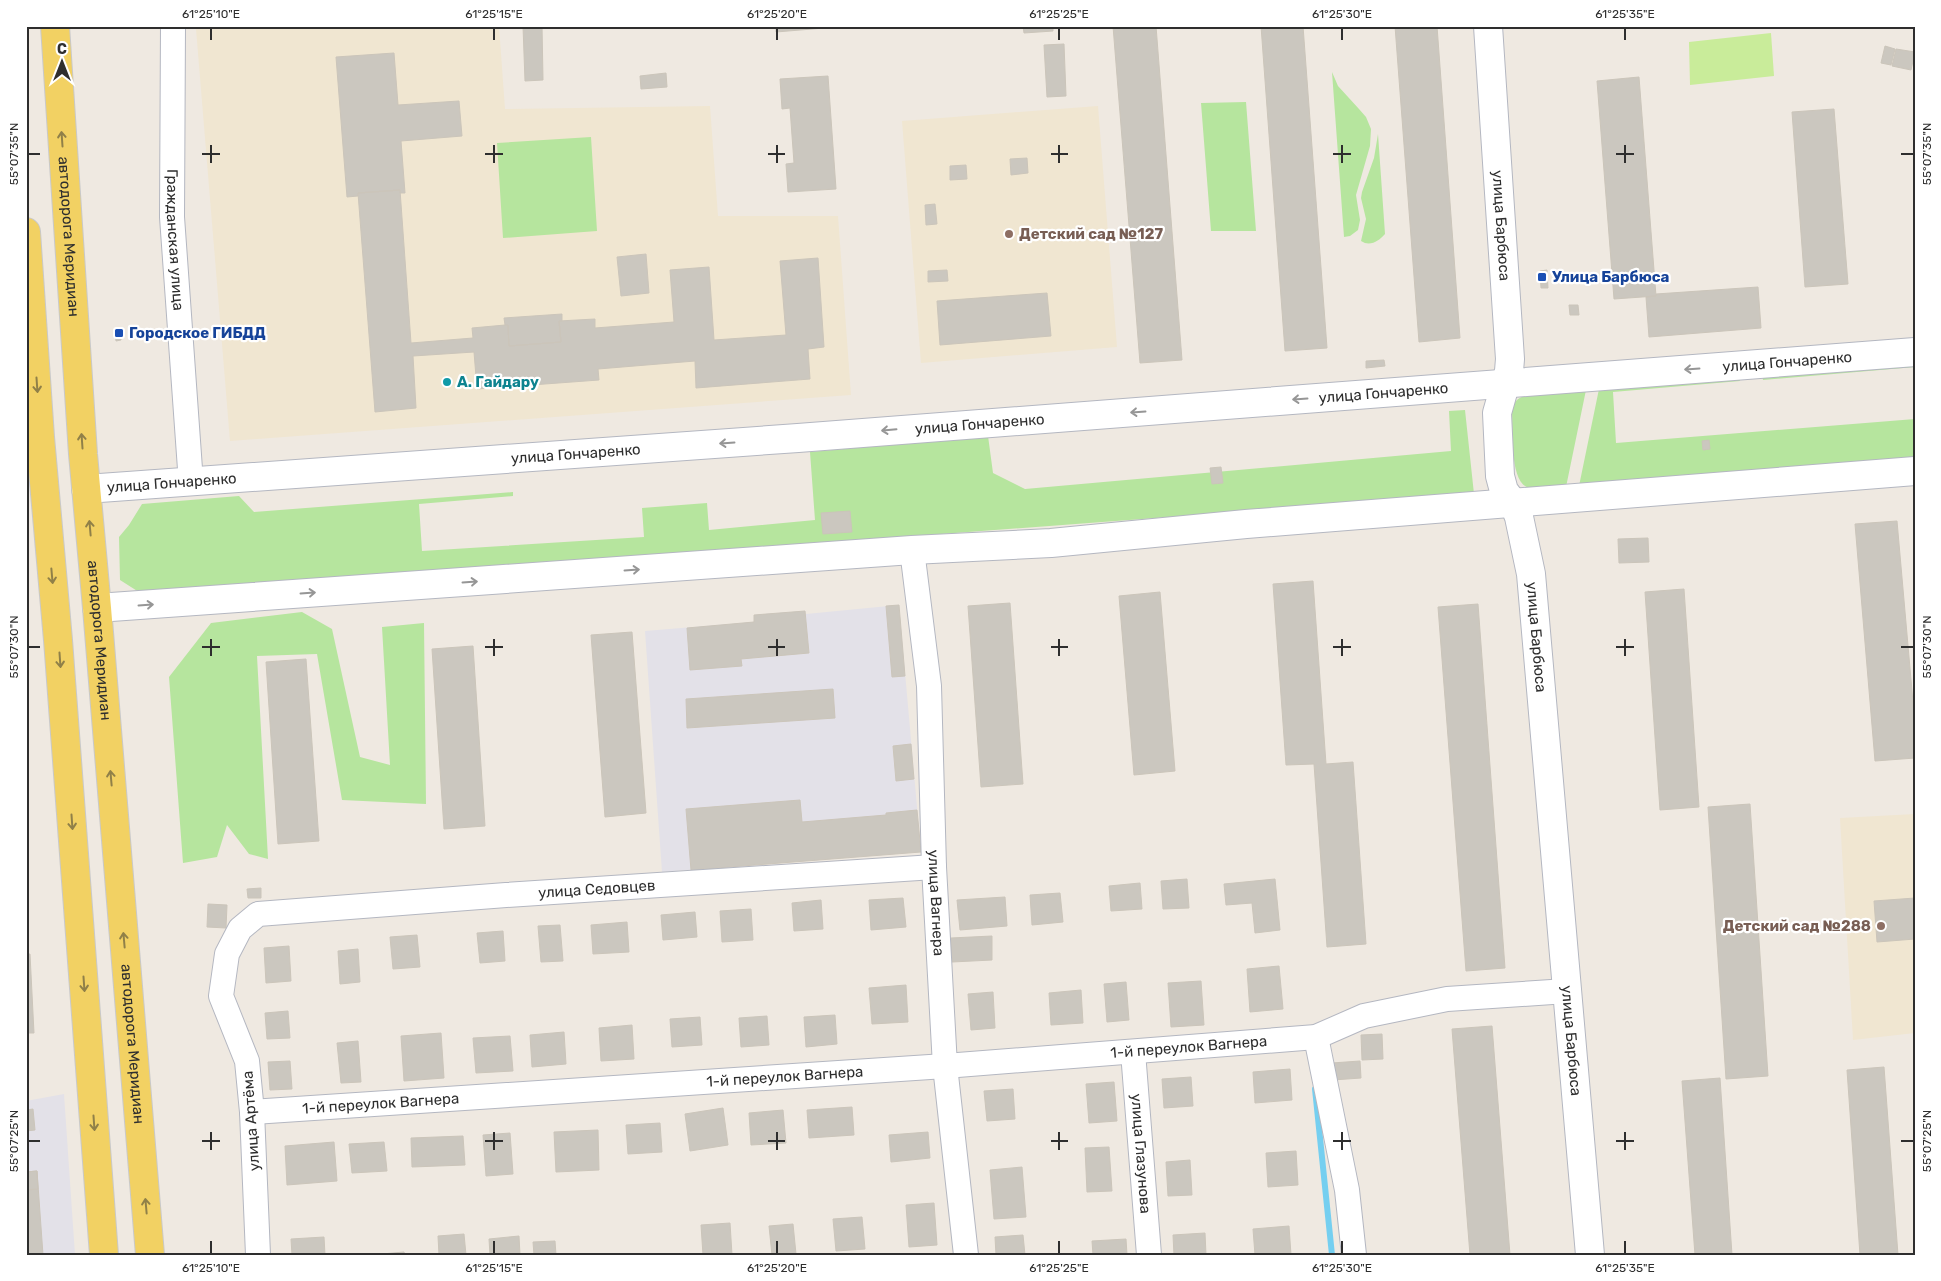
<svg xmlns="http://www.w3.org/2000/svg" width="1941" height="1281" font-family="Rubik,sans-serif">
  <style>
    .industrial { fill: #e3e1e8 }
    .education { fill: #f0e6d1 }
    .green { fill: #b6e59e }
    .pitch { fill: #c9ec9a }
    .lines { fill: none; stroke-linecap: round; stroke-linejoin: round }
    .stream { stroke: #75cff0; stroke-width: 6 }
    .building { fill: #cbc7bf; stroke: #cbc5ba }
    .minor-casing { stroke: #b4b7c1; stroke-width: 26 }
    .tertiary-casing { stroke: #b4b7c1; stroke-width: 30 }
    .primary-casing { stroke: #c9c9c9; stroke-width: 30 }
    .minor { stroke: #fff; stroke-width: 24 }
    .tertiary { stroke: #fff; stroke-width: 28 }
    .primary { stroke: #f2d163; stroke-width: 28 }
    .oneway { stroke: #908048 }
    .oneway2 { stroke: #969696 }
    .ticks { fill: none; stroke: #2e2e2e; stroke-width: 2 }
    .education-dot { fill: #8d6e63; stroke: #fff; stroke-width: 2 }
    .transit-dot { fill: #1a4fb4; stroke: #fff; stroke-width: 2 }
    .culture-dot { fill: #0f9aa8; stroke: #fff; stroke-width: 2 }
    .labels { text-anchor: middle; stroke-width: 4.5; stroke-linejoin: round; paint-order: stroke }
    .street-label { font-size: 15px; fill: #2e2e2e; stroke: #fff }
    .education-label { font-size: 15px; font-weight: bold; fill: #785e54; stroke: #fff; text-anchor: start }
    .transit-label { font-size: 15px; font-weight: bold; fill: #164399; stroke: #fff; text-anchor: start }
    .culture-label { font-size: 15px; font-weight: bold; fill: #0d838f; stroke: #fff; text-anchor: start }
    .neatline { fill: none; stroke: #2e2e2e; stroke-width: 2 }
    .ticks-label { font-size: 12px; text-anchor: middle; fill: #2e2e2e }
  </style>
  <rect width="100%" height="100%" fill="#efe9e1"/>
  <path class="industrial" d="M 899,605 L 921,852 L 662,872 L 645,631 L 754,622 L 754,615 L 805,611 L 806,614 Z
    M 64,1094 L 75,1255 L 26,1255 L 26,1101 Z"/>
  <path class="education" d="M 197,26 L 499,26 L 505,109 L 710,106 L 718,216 L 838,216 L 851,395 L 230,441 L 196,29 Z
    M 1098,106 L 1117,347 L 921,363 L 902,121 Z
    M 1915,814 L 1915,1033 L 1853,1040 L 1840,818 Z"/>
  <path class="green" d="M 1332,72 L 1338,86 L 1359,109 L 1366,117 L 1371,129 L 1370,146 L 1356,195 L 1360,220 L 1358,230 L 1350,236 L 1344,237 Z
    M 1246,102 L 1256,231 L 1211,231 L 1201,103 Z
    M 1378,134 L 1385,234 C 1379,241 1370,247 1361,241 L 1366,219 L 1361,198 L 1362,192 L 1374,158 Z
    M 591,137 L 597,231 L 503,238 L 497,143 Z
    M 1915,363 L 1915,367 L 1763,380 L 1762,374 Z
    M 1739,377 L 1740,381 L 1613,392 L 1616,443 L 1915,419 L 1915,464 L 1579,486 L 1599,389 Z
    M 1586,390 L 1566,487 C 1555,488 1541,490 1530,488 C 1509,485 1513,429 1512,412 C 1512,408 1513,404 1516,401 C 1526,390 1570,391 1586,390 Z
    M 1465,410 L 1474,494 L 142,594 L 120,580 L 119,537 L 129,525 L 142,504 L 239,496 L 254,512 L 513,492 L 513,496 L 419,504 L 422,551 L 644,537 L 642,508 L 707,503 L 709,530 L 815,520 L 810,452 L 988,436 L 993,473 L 1025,489 L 1451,451 L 1449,411 Z
    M 302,612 L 332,629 L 360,757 L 390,765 L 382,627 L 424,623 L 426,804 L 342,800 L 317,654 L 257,656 L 268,859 L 249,854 L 227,825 L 217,857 L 183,863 L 169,677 L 211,623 Z"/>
  <path class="pitch" d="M 1771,33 L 1774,76 L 1690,85 L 1689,42 Z"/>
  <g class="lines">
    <path class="stream" d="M 1315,1089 L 1332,1255"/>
  </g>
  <path class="building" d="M 523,26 L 542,26 L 543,80 L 525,81 Z
    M 776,26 L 824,26 L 824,28 L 776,32 Z
    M 1023,26 L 1053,26 L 1053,31 L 1024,33 Z
    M 1113,26 L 1156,26 L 1182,360 L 1140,363 Z
    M 1261,26 L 1303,26 L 1327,348 L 1285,351 Z
    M 1395,26 L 1437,26 L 1460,338 L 1419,342 Z
    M 1064,44 L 1066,96 L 1047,97 L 1044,45 Z
    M 1885,46 L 1895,49 L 1891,65 L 1881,63 Z
    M 1896,49 L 1915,52 L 1911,70 L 1892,66 Z
    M 394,53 L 398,105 L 459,101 L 462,136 L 401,141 L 405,193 L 400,193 L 400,190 L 358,193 L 358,196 L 347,197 L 336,57 Z
    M 666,73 L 667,87 L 641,89 L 640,76 Z
    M 828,76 L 836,189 L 788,192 L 786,164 L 794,163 L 790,108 L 782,109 L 780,79 Z
    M 1639,77 L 1656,296 L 1614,299 L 1597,81 Z
    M 1834,109 L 1848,284 L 1805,287 L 1792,112 Z
    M 1027,158 L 1028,173 L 1011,175 L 1010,159 Z
    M 966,165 L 967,179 L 950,180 L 950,166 Z
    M 400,190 L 411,343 L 473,338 L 472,328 L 505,325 L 508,325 L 509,346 L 561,342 L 559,321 L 595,319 L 595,328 L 674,322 L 670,270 L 709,267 L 714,340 L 786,335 L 780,261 L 818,258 L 824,347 L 808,349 L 810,379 L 696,388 L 695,361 L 598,369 L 599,380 L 477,389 L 474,352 L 413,356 L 416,408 L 375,412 L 358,193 Z
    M 935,204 L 937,224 L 926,225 L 925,205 Z
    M 646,254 L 649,293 L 621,296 L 617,257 Z
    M 947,270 L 948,281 L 928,282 L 928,271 Z
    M 1547,270 L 1548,288 L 1541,288 L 1540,271 Z
    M 1758,287 L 1761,328 L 1649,337 L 1646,297 L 1656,296 L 1656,294 Z
    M 1047,293 L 1051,336 L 940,345 L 937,301 Z
    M 1569,305 L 1578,305 L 1579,315 L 1570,315 Z
    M 562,314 L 562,321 L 559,321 L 561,342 L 509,346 L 508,325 L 505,325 L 504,318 Z
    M 115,331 L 121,331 L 121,340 L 116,341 Z
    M 1384,360 L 1385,366 L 1366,368 L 1366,361 Z
    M 1709,440 L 1710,449 L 1703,450 L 1702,441 Z
    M 1221,467 L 1223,483 L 1212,484 L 1210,468 Z
    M 850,511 L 852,532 L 823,534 L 821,513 Z
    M 1897,521 L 1915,725 L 1915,758 L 1875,761 L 1855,524 Z
    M 1648,538 L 1649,562 L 1619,563 L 1618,539 Z
    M 1313,581 L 1326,764 L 1353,762 L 1366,944 L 1327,947 L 1314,764 L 1286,765 L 1273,584 Z
    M 1684,589 L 1699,807 L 1660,810 L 1645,592 Z
    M 1160,592 L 1175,771 L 1134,775 L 1119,596 Z
    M 1010,603 L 1023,784 L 981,787 L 968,606 Z
    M 1478,604 L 1505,968 L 1466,971 L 1438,607 Z
    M 899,605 L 905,676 L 892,677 L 886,606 Z
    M 805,611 L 809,653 L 741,659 L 742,666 L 690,670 L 687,628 L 754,622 L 754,615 Z
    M 632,632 L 646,813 L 605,817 L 591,635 Z
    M 473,646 L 485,826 L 444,829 L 432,649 Z
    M 306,659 L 319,841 L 278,844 L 266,662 Z
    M 833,689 L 835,718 L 687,728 L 686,699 Z
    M 911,744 L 914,779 L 896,781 L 893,746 Z
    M 800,800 L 802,822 L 886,815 L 886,813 L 917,810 L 921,852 L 691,870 L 686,809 Z
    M 1750,804 L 1768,1076 L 1726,1079 L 1708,807 Z
    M 1187,879 L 1189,908 L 1163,909 L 1161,881 Z
    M 1275,879 L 1280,930 L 1255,933 L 1252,903 L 1226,905 L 1224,884 Z
    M 1140,883 L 1142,909 L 1111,911 L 1109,886 Z
    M 261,888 L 261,898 L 248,898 L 247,889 Z
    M 1060,893 L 1063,922 L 1032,925 L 1030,895 Z
    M 1005,897 L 1007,926 L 960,930 L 957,900 Z
    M 903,898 L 906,927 L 871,930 L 869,900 Z
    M 1915,898 L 1915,939 L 1877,942 L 1874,901 Z
    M 821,900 L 823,929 L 794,931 L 792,903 Z
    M 208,904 L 227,905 L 226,928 L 207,927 Z
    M 751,909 L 753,940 L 722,942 L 720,911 Z
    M 695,912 L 697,937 L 663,940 L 661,915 Z
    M 627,922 L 629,952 L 593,954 L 591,925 Z
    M 560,925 L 563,961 L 541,962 L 538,926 Z
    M 503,931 L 505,961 L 480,963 L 477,933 Z
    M 417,935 L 420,967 L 393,969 L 390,937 Z
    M 992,936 L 992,960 L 952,962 L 951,938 Z
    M 289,946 L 291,981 L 266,983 L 264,948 Z
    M 358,949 L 360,982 L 340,984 L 338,951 Z
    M 26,954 L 30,954 L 34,1033 L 26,1033 Z
    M 1279,966 L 1283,1009 L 1250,1012 L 1247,969 Z
    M 1201,981 L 1204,1025 L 1171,1027 L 1168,983 Z
    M 1126,982 L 1129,1020 L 1107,1022 L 1104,984 Z
    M 906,985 L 908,1022 L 872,1024 L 869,988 Z
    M 1081,990 L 1083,1023 L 1051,1025 L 1049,993 Z
    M 993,992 L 995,1028 L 971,1030 L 968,994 Z
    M 288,1011 L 290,1038 L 267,1039 L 265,1013 Z
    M 835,1015 L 837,1044 L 806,1047 L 804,1017 Z
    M 767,1016 L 769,1045 L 741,1047 L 739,1018 Z
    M 700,1017 L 702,1045 L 672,1047 L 670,1019 Z
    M 632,1025 L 634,1059 L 601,1061 L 599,1028 Z
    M 1492,1026 L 1510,1255 L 1470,1255 L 1452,1029 Z
    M 564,1032 L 566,1064 L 532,1067 L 530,1035 Z
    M 441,1033 L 444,1078 L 404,1081 L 401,1036 Z
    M 1382,1034 L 1383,1059 L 1362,1060 L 1361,1035 Z
    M 510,1036 L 513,1071 L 476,1073 L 473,1038 Z
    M 358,1041 L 361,1082 L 341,1083 L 337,1043 Z
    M 290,1061 L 292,1089 L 270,1090 L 268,1062 Z
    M 1360,1061 L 1361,1078 L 1333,1080 L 1332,1063 Z
    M 1884,1067 L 1898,1255 L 1860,1255 L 1847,1070 Z
    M 1290,1069 L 1292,1100 L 1255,1103 L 1253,1072 Z
    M 1191,1077 L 1193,1106 L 1164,1108 L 1162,1079 Z
    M 1720,1078 L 1732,1255 L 1695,1255 L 1682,1081 Z
    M 1114,1082 L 1117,1121 L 1089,1123 L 1086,1084 Z
    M 1013,1089 L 1015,1119 L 987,1121 L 984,1091 Z
    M 852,1107 L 854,1135 L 809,1138 L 807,1110 Z
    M 723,1108 L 728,1145 L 690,1151 L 685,1114 Z
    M 33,1109 L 35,1130 L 26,1131 L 26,1110 Z
    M 783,1110 L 786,1143 L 751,1145 L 749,1113 Z
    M 660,1123 L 662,1152 L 628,1154 L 626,1125 Z
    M 598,1130 L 599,1170 L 556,1172 L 554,1132 Z
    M 928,1132 L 930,1158 L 891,1162 L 889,1135 Z
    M 510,1133 L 513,1174 L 486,1176 L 483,1135 Z
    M 463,1136 L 465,1165 L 412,1167 L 411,1138 Z
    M 334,1142 L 337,1181 L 287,1185 L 285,1146 Z
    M 384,1142 L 387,1171 L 352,1173 L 349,1144 Z
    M 1109,1147 L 1112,1191 L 1087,1192 L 1085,1148 Z
    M 1296,1151 L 1298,1185 L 1268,1187 L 1266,1153 Z
    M 1190,1160 L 1192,1195 L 1168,1196 L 1166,1162 Z
    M 1022,1167 L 1026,1217 L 994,1219 L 990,1170 Z
    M 37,1171 L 43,1255 L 26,1255 L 26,1172 Z
    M 37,1171 L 38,1189 L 26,1190 L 26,1172 Z
    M 934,1203 L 937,1245 L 909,1247 L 906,1205 Z
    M 862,1217 L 865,1249 L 836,1251 L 833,1219 Z
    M 730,1223 L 732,1255 L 703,1255 L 701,1225 Z
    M 793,1224 L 796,1254 L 772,1255 L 769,1226 Z
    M 1289,1226 L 1291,1255 L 1255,1255 L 1253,1229 Z
    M 1205,1233 L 1206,1255 L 1174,1255 L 1173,1235 Z
    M 464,1234 L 466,1255 L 439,1255 L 438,1236 Z
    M 1023,1235 L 1025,1255 L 996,1255 L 995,1237 Z
    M 519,1236 L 520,1255 L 490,1255 L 489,1239 Z
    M 324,1237 L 325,1255 L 292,1255 L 291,1239 Z
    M 1126,1239 L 1127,1255 L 1093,1255 L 1092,1241 Z
    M 555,1241 L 556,1255 L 534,1255 L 533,1242 Z
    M 404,1252 L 405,1255 L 371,1255 Z"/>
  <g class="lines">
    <g class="minor-casing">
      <g id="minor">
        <path id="s1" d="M 173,26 L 172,217 L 191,483"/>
        <path id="s2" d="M 912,550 L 929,686 L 934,867 L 945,1066 L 966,1255"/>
        <path d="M 1316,1037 L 1347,1190 L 1354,1255"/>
        <path id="s3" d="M 1133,1052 L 1149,1255"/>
        <path id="s4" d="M 252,1112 L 945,1066 L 1316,1037 L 1364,1016 L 1447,999 L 1567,991"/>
        <path id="s5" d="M 258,1255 L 252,1112 L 247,1061 L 221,996 L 227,954 L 240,929 L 258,914 L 506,895 L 934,867"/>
      </g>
    </g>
    <g class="tertiary-casing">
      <g id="tertiary">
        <path id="s6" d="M 1488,26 L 1510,359 L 1509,371 L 1497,413 L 1500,476 L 1504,491 L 1514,504 L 1519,517 L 1531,574 L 1590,1255"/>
        <path id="s7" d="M 86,489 L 798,438 L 1915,352"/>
        <path d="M 97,608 L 912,550 L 1051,543 L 1246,524 L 1915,471"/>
      </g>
    </g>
    <g class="primary-casing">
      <g id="primary">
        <path id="s8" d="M 55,26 L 83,454 L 97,608 L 150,1255"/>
        <path d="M 26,232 L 40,437 L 58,640 L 104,1255"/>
      </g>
    </g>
    <use href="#minor" class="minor"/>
    <use href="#tertiary" class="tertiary"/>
    <use href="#primary" class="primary"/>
  </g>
  <defs><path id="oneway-shaft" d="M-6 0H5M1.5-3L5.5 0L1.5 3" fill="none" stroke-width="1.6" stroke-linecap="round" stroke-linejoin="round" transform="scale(1.25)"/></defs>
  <g class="oneway">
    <use href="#oneway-shaft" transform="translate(62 139) rotate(-94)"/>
    <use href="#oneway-shaft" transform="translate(37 385) rotate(86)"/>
    <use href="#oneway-shaft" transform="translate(82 441) rotate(-94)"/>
    <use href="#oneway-shaft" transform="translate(90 528) rotate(-95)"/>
    <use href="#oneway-shaft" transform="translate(52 576) rotate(85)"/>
    <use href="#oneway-shaft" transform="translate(60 660) rotate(86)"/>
    <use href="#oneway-shaft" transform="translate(111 778) rotate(-95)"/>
    <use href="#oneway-shaft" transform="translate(72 822) rotate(86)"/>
    <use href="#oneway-shaft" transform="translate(124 940) rotate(-95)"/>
    <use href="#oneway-shaft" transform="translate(84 984) rotate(86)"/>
    <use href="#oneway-shaft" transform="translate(94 1123) rotate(86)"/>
    <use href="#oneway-shaft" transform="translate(146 1206) rotate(-95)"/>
  </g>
  <g class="oneway2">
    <use href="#oneway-shaft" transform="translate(1692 369) rotate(176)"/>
    <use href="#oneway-shaft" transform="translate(1300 399) rotate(176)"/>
    <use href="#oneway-shaft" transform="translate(1138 412) rotate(176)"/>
    <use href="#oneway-shaft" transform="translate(889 430) rotate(175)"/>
    <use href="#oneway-shaft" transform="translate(727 443) rotate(176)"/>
    <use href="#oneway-shaft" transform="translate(632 570) rotate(-4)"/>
    <use href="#oneway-shaft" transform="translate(470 582) rotate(-4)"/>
    <use href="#oneway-shaft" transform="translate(308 593) rotate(-4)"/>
    <use href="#oneway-shaft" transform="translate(146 605) rotate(-4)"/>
  </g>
  <path class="ticks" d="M 211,28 L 211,40M 494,28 L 494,40M 777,28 L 777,40M 1059,28 L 1059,40M 1342,28 L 1342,40M 1625,28 L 1625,40M 211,145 L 211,163M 494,145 L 494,163M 777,145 L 777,163M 1059,145 L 1059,163M 1342,145 L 1342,163M 1625,145 L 1625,163M 28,154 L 40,154M 202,154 L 220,154M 485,154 L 503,154M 768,154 L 785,154M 1051,154 L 1068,154M 1333,154 L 1351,154M 1616,154 L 1634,154M 1901,154 L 1914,154M 211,639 L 211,656M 494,639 L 494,656M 777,639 L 777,656M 1059,639 L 1059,656M 1342,639 L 1342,656M 1625,639 L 1625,656M 28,647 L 40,647M 202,647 L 220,647M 485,647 L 503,647M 768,647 L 785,647M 1051,647 L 1068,647M 1333,647 L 1351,647M 1616,647 L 1634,647M 1901,647 L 1914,647M 211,1132 L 211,1150M 494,1132 L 494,1150M 777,1132 L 777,1150M 1059,1132 L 1059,1150M 1342,1132 L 1342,1150M 1625,1132 L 1625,1150M 28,1141 L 40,1141M 202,1141 L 220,1141M 485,1141 L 503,1141M 768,1141 L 785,1141M 1051,1141 L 1068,1141M 1333,1141 L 1351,1141M 1616,1141 L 1634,1141M 1901,1141 L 1914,1141M 211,1241 L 211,1254M 494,1241 L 494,1254M 777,1241 L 777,1254M 1059,1241 L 1059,1254M 1342,1241 L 1342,1254M 1625,1241 L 1625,1254"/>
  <g class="education-dot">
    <circle cx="1009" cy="234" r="5"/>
    <circle cx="1881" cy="926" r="5"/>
  </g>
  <g class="transit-dot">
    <rect x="1537" y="272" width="10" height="10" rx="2.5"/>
    <rect x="114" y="328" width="10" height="10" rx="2.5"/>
  </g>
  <circle class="culture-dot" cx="447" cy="382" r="5"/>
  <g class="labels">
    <g class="street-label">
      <text dy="5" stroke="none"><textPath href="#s6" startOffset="200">улица Барбюса</textPath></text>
      <text dy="5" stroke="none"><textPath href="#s8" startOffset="211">автодорога Меридиан</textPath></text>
      <text dy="5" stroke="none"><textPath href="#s1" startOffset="214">Гражданская улица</textPath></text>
      <text dy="5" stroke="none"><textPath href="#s7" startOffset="1706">улица Гончаренко</textPath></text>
      <text dy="5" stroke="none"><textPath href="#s7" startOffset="1301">улица Гончаренко</textPath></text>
      <text dy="5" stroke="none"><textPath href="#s7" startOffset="896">улица Гончаренко</textPath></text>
      <text dy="5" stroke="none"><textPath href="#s7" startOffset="491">улица Гончаренко</textPath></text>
      <text dy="5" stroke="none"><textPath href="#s7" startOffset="86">улица Гончаренко</textPath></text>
      <text dy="5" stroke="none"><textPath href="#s6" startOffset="620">улица Барбюса</textPath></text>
      <text dy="5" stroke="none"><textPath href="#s8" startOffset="616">автодорога Меридиан</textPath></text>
      <text dy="5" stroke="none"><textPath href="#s5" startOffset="698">улица Седовцев</textPath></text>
      <text dy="5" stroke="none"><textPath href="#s2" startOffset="354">улица Вагнера</textPath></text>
      <text dy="5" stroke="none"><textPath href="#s6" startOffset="1025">улица Барбюса</textPath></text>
      <text dy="5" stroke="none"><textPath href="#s8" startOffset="1021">автодорога Меридиан</textPath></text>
      <text dy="5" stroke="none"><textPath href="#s4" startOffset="939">1-й переулок Вагнера</textPath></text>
      <text dy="5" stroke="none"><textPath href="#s4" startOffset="534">1-й переулок Вагнера</textPath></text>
      <text dy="5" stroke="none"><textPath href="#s4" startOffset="129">1-й переулок Вагнера</textPath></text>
      <text transform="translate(251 1121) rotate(-94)" y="5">улица Артёма</text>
      <text dy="5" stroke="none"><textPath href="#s3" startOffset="102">улица Глазунова</textPath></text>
    </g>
    <g class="education-label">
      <text x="1019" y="239">Детский сад №127</text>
      <text x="1871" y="931" text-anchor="end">Детский сад №288</text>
    </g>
    <g class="transit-label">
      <text x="1552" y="282">Улица Барбюса</text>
      <text x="129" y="338">Городское ГИБДД</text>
    </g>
    <g class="culture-label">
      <text x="457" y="387">А. Гайдару</text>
    </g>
  </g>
  <rect width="1941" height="1281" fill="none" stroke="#ffffff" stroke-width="55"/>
  <g transform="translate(62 62)" stroke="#ffffff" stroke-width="4" paint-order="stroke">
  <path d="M0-4L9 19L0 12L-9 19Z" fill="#2e2e2e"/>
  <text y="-8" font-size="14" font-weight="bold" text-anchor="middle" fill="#2e2e2e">С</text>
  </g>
  <rect x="28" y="28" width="1886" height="1226" class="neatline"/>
  <g class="ticks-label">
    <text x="211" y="18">61°25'10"E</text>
    <text x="494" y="18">61°25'15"E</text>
    <text x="777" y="18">61°25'20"E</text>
    <text x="1059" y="18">61°25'25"E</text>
    <text x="1342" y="18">61°25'30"E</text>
    <text x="1625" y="18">61°25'35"E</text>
    <text transform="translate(14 154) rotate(-90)" y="4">55°07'35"N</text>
    <text transform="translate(1927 154) rotate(-90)" y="4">55°07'35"N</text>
    <text transform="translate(14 647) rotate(-90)" y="4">55°07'30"N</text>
    <text transform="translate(1927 647) rotate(-90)" y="4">55°07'30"N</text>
    <text transform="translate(14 1141) rotate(-90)" y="4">55°07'25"N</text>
    <text transform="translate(1927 1141) rotate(-90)" y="4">55°07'25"N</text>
    <text x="211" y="1272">61°25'10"E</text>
    <text x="494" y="1272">61°25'15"E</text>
    <text x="777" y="1272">61°25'20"E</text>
    <text x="1059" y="1272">61°25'25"E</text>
    <text x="1342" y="1272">61°25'30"E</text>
    <text x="1625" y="1272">61°25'35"E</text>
  </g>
</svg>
